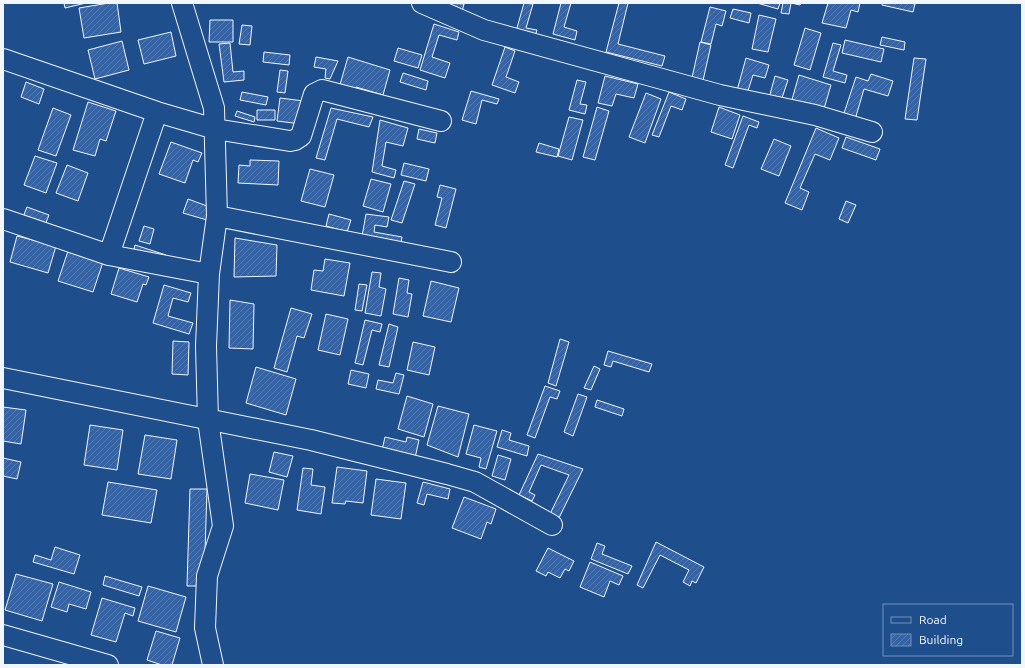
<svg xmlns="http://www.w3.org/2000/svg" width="1025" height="668" font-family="Ubuntu,sans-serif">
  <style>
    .building { fill: url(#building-hatch); stroke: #f2f6ff }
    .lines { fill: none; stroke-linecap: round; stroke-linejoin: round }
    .minor-casing { stroke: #f2f6ff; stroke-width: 22 }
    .minor { stroke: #1f4e8c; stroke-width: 20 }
  </style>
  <defs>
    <pattern id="building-hatch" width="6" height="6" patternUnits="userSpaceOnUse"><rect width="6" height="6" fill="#3563a3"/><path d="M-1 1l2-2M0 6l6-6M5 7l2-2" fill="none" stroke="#537ab1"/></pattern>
  </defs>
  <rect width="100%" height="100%" fill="#1f4e8c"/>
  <path class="building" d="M 64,3 L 86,3 L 65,8 Z
    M 109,3 L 117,3 L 121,32 L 84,38 L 79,8 Z
    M 444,3 L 464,4 L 462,12 Z
    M 524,3 L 533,4 L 526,28 L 537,30 L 534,40 L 515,35 Z
    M 561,3 L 571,3 L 564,27 L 577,31 L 575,40 L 553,34 Z
    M 619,3 L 628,3 L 618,44 L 665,56 L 662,66 L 606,52 Z
    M 757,3 L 780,3 L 778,9 Z
    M 783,3 L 801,3 L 800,5 L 791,3 L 789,14 L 781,13 Z
    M 828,3 L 860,3 L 858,12 L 851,10 L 846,28 L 822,23 Z
    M 882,3 L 911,3 L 915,4 L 913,12 L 882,5 Z
    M 710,7 L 726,11 L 722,26 L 716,24 L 711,44 L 701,42 Z
    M 733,9 L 751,13 L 749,23 L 730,18 Z
    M 759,15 L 776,19 L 768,52 L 752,49 Z
    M 210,20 L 233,20 L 233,42 L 209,42 Z
    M 434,24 L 459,32 L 457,40 L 439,35 L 432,57 L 450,63 L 445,78 L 420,70 Z
    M 242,25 L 252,26 L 250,45 L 239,44 Z
    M 805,28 L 821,33 L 810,70 L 794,65 Z
    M 171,32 L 176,56 L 144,64 L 138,40 Z
    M 882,37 L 905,42 L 904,50 L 880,45 Z
    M 845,40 L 884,49 L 881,62 L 842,53 Z
    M 122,41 L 129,70 L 95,79 L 88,50 Z
    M 700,42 L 711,45 L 702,85 L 691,82 Z
    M 230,43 L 233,72 L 244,71 L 244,80 L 224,82 L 219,44 Z
    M 833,43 L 841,45 L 833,71 L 847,75 L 845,83 L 823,77 Z
    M 505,47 L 515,51 L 506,77 L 519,82 L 515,93 L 492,85 Z
    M 398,48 L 422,55 L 418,68 L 394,61 Z
    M 264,52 L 290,55 L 289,65 L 263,62 Z
    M 316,57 L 338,61 L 330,79 L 325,78 L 326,69 L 314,67 Z
    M 348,57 L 390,70 L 383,95 L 356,87 L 354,92 L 339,88 Z
    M 746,58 L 769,65 L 765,78 L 753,75 L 746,97 L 736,94 Z
    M 914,58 L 926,59 L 917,120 L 905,119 Z
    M 280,70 L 288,71 L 285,93 L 277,92 Z
    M 403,73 L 428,81 L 426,90 L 400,82 Z
    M 871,74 L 893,81 L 888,96 L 864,89 L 854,123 L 842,119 L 856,77 L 868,81 Z
    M 799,75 L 831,85 L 823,112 L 791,103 Z
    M 605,76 L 638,84 L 634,98 L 616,94 L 612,106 L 598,103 Z
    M 775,76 L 788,80 L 781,101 L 769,98 Z
    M 577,80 L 586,82 L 580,104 L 587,105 L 585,114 L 569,110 Z
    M 26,82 L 44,89 L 39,104 L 21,97 Z
    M 471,91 L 499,99 L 497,104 L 482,100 L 476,124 L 462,120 Z
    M 242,92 L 268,97 L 266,105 L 240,100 Z
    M 669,92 L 686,99 L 682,110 L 671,106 L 659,137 L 652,135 Z
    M 646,93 L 661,99 L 645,143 L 629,137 Z
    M 280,98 L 304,101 L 301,124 L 277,121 Z
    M 88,102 L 116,111 L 106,141 L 100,139 L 95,156 L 73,150 Z
    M 597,107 L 609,111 L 595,160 L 583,157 Z
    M 719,107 L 740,115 L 732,139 L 711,132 Z
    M 53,108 L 71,115 L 56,156 L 38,150 Z
    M 331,108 L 373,117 L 369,127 L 337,119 L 325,160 L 316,158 Z
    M 257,110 L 275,110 L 275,120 L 257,120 Z
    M 237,111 L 255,117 L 254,122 L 235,116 Z
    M 743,116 L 759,122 L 757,128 L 749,125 L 733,168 L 725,165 Z
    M 569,117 L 583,120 L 572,160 L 558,156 Z
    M 380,120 L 408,128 L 403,146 L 386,142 L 382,166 L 396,170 L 394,178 L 372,172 Z
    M 816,128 L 839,138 L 830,160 L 815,154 L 800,188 L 809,192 L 802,210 L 785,203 Z
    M 419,129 L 437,133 L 435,143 L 417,139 Z
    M 846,137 L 880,149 L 876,160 L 842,148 Z
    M 774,139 L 791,146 L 779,176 L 761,169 Z
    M 171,142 L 202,153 L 198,162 L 193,160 L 185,183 L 159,174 Z
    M 539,143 L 559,149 L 557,157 L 536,152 Z
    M 35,156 L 57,163 L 46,193 L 24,185 Z
    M 250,160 L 279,161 L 278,185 L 238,183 L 239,165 L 250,166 Z
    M 404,163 L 429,169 L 426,181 L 401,175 Z
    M 67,165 L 88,173 L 78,201 L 56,193 Z
    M 310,169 L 334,175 L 325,207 L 301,201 Z
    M 371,179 L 391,184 L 383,212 L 363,206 Z
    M 404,181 L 415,184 L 402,223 L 391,220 Z
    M 440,185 L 456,189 L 446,228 L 435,225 L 442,198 L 437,197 Z
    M 188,199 L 207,206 L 207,220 L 183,213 Z
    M 846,201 L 856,205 L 848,223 L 839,219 Z
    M 27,207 L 49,215 L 45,225 L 23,217 Z
    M 329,214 L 351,220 L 347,232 L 326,226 Z
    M 366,214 L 389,217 L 387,227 L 375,225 L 374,232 L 402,237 L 400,248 L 361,242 Z
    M 144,226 L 154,229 L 150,244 L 139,241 Z
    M 17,236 L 56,246 L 48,273 L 10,262 Z
    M 235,238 L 277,245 L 276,276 L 234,277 Z
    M 135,245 L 166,255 L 164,262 L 133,253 Z
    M 68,251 L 103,262 L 93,292 L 58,281 Z
    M 325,259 L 350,263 L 344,296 L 311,290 L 314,270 L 323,271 Z
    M 119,268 L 149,277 L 146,285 L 143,284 L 137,302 L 111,294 Z
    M 372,272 L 381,273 L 379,287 L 386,289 L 381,316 L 365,313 Z
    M 399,278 L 409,280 L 407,293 L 412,294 L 408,317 L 393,314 Z
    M 431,281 L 459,288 L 451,322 L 423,316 Z
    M 359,284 L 367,285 L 362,311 L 355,310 Z
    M 164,285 L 191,293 L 188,302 L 173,298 L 168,316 L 193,323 L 189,334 L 153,323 Z
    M 230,300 L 254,304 L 253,349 L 229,348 Z
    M 291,308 L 312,314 L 304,338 L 297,336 L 287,372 L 274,368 Z
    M 326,314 L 348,319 L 340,355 L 318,350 Z
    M 365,320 L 382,324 L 380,332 L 372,330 L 363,365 L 355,363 Z
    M 389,324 L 398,327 L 389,367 L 379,365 Z
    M 560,339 L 569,342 L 556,386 L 548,383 Z
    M 173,341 L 189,342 L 188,375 L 172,374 Z
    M 413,342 L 435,347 L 429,375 L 407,370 Z
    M 608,351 L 652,364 L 649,372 L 613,361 L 611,367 L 604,365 Z
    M 594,366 L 600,369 L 591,390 L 584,388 Z
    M 256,367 L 296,379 L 286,415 L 246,403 Z
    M 351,370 L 369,374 L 366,388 L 348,384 Z
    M 396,373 L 404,375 L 399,394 L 376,389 L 378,380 L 393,383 Z
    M 545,386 L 560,391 L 557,399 L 550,397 L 535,438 L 527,435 Z
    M 578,394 L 587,397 L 573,436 L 564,432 Z
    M 407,396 L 433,404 L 424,437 L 398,429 Z
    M 597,400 L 624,409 L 622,416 L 595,407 Z
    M 438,406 L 469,414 L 458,457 L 427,445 Z
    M 3,407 L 26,410 L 21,444 L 3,441 Z
    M 90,425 L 123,430 L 117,470 L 84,465 Z
    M 474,425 L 497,431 L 486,469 L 479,467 L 481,458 L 466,454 Z
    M 502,430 L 511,433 L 509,440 L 529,446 L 527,456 L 497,447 Z
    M 145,435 L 177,440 L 171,479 L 138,474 Z
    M 385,437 L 406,442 L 407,437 L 419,440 L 415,458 L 382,450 Z
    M 274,452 L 293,456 L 287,477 L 269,472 Z
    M 538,454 L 583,469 L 558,520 L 549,516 L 569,475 L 541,465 L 529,492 L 535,495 L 532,501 L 519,495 Z
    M 498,455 L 511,459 L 505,480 L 492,476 Z
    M 3,458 L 21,462 L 17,479 L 3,476 Z
    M 337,467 L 367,471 L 363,503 L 346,501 L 345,504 L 332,503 Z
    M 303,468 L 313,469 L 311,485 L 325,487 L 321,514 L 297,510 Z
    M 250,474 L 284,480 L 278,510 L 245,503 Z
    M 376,479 L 406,483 L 401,519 L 371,515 Z
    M 108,482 L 157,490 L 151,523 L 102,515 Z
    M 423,482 L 450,489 L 448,499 L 427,494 L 424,505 L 417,503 Z
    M 190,489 L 207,489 L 204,586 L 187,586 Z
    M 464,497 L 496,509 L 491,524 L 487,522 L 481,539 L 452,528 Z
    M 656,542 L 704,567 L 696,583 L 692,581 L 690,586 L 683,582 L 689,570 L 660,555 L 643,588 L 637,585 Z
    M 597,543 L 605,546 L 602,554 L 632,566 L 628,574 L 591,559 Z
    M 55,547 L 80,555 L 74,574 L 33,562 L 35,555 L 51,560 Z
    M 548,548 L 574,561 L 569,571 L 565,569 L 560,578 L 548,572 L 546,576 L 536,571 Z
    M 590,562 L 623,576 L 619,585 L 610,581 L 604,597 L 580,587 Z
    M 16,574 L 53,584 L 42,621 L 5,610 Z
    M 105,576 L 142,587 L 139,596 L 103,585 Z
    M 59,582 L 91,592 L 86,609 L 69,604 L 67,612 L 51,607 Z
    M 148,586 L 186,597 L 176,632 L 138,621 Z
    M 102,598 L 135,608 L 133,616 L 125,613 L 116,642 L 91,635 Z
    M 156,631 L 180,638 L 172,665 L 162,665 L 147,660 Z"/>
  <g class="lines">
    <g class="minor-casing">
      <path id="minor" d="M 182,3 L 214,108 L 217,216 L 209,274 L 206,346 L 208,420 L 223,526 L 207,576 L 205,628 L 213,665
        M 422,3 L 484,30 L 720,95 L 815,115 L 872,132
        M 3,59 L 157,112 L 215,129 L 290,141 L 295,140 L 301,136 L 314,94 L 322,90 L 441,121
        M 217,216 L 451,262
        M 3,219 L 109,255 L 209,274
        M 109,255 L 157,112
        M 3,378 L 311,440 L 447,474 L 475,482 L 552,525
        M 3,635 L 108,665"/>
    </g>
    <use href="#minor" class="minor"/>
  </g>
  <rect width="1025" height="668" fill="none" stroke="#f2f6ff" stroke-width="8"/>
  <rect x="883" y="604" width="130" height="52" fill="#1f4e8c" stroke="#7391ba"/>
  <rect x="891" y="617" width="20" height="6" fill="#1f4e8c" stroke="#7391ba"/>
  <text x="919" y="624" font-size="12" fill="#f2f6ff">Road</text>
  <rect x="891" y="634" width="20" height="12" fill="url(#building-hatch)" stroke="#7391ba"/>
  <text x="919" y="644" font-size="12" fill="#f2f6ff">Building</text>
</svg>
